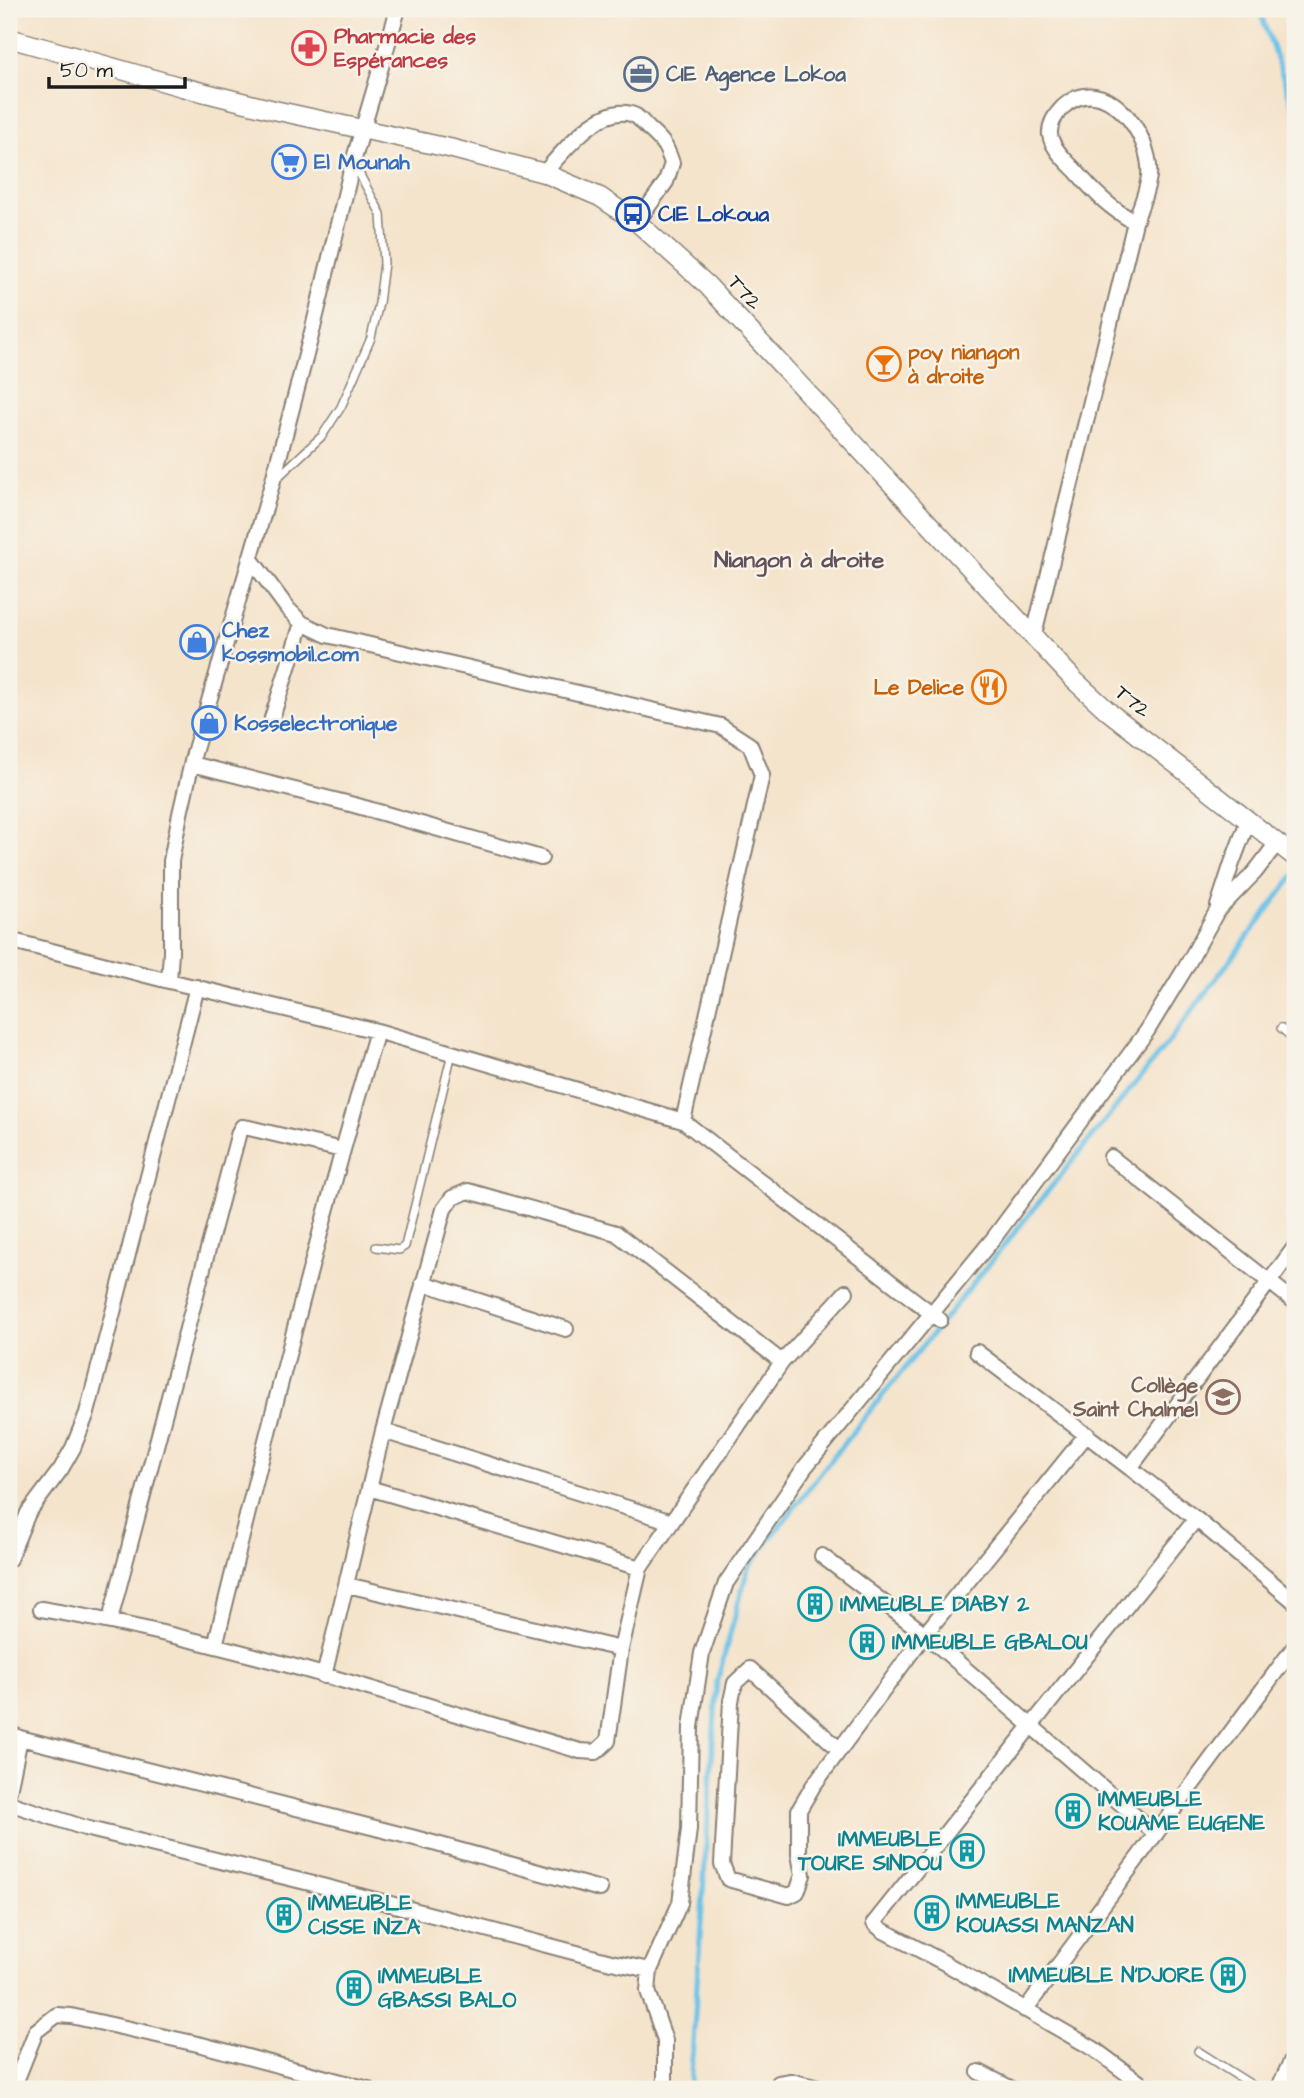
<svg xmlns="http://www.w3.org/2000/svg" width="1304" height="2098" font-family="'Architects Daughter',sans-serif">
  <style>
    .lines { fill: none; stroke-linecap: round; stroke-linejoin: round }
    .stream { stroke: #69c2e7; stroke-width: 5 }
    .service-casing { stroke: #888074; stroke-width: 10 }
    .minor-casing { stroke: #888074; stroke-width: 18 }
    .tertiary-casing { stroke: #888074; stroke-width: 21 }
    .service { stroke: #fff; stroke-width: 7 }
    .minor { stroke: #fff; stroke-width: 14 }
    .tertiary { stroke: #fff; stroke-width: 18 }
    .labels { text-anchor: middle; stroke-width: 5; stroke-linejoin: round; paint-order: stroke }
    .health-label { font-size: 21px; font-weight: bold; fill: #be3a42; stroke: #f7f3e8; text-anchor: start }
    .service-label { font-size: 21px; font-weight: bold; fill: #4e5e75; stroke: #f7f3e8; text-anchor: start }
    .shop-label { font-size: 21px; font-weight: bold; fill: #366cbe; stroke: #f7f3e8; text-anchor: start }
    .transit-label { font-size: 21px; font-weight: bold; fill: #164399; stroke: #f7f3e8; text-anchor: start }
    .street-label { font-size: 21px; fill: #1c1c1c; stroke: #f7f3e8 }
    .food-label { font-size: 21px; font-weight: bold; fill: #c56008; stroke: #f7f3e8; text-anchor: start }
    .education-label { font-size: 21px; font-weight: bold; fill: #785e54; stroke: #f7f3e8; text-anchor: end }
    .culture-label { font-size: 21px; font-weight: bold; fill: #0d838f; stroke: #f7f3e8; text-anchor: start }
    .neighbourhood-label { font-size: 23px; font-weight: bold; fill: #64505a; stroke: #f7f3e8 }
  </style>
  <rect width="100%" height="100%" fill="#f7f3e8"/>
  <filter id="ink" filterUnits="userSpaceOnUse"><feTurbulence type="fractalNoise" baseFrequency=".0143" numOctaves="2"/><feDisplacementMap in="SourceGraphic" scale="14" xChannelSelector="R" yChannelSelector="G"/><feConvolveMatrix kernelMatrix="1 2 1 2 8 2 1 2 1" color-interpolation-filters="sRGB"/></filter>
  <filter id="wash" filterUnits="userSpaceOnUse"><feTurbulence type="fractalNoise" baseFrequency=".00686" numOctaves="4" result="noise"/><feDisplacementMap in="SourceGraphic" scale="28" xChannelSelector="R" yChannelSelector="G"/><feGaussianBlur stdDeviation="1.57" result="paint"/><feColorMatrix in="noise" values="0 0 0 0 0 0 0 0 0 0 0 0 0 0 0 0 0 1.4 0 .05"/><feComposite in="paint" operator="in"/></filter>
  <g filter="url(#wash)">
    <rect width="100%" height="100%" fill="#f5e4cc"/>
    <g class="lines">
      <path class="stream" d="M 1259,9 L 1295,112
        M 690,2089 L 717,1682 L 748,1568 L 832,1458 L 1167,1044 L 1295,874"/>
    </g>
  </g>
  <g filter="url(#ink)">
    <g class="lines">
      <g class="service-casing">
        <path id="service" d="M 277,478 L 322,436 L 341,407 L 371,338 L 379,303 L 384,263 L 381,214 L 355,166
          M 1281,1028 L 1295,1040
          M 376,1247 L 399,1250 L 405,1246 L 452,1053
          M 1198,2051 L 1258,2089"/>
      </g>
      <g class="minor-casing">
        <path id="minor" d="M 544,173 C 563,152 603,99 636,116 C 640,119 644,124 648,128 C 663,142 665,143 672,163 L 666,182 L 637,222
          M 250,558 L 288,609 L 302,623 L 327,635 L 721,726 L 750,745 L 762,775 L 683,1121
          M 1033,638 L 1135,222 C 1140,207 1147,192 1149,176 C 1153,135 1104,69 1063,107 C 1056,114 1049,124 1050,135 C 1052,148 1066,161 1075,170 C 1093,191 1110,209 1135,222
          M 272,718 L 302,623
          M 192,764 L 354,805 L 541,858
          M 1218,906 L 1232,863 L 1248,821
          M 9,940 L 169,981 L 377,1031 L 683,1121 L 940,1320
          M 169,981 L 171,953 L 171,861 L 180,814 L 194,753 L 272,484 L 312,332 L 353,162 L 398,9
          M 1111,1157 L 1295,1302
          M 1295,1247 L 1130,1468 L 1196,1519 L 1295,1602
          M 423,1283 L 566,1329
          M 977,1352 L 1130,1468
          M 383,1431 L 672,1522
          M 369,1488 L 640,1568
          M 822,1556 L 925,1634 L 1156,1834
          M 9,1559 L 28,1513 L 61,1469 L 73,1448 L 87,1413 L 197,987
          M 347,1585 L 621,1649
          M 41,1609 C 224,1639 402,1699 580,1751 L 596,1752 L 608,1741 L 621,1649 L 640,1568 L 782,1362 L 846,1292
          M 110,1620 L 239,1132 L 242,1127 L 249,1128 L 342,1150
          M 215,1646 C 265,1440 317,1234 377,1031
          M 324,1676 L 383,1431 L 444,1209 L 452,1198 L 468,1191 L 616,1233 L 782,1362
          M 9,1733 L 20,1738 L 415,1838 L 600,1889
          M 840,1750 L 750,1669 L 735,1683 L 731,1701 L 722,1864 L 728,1879 L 789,1896 L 797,1892 L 803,1875 L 799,1854 L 799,1810 L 813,1786 L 925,1634 L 1087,1434
          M 9,1791 L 20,1738
          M 9,1803 L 85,1828 L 326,1887 L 611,1962 L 650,1970 L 680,1903 L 689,1829 L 691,1727 L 702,1653 L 726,1583 L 805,1467 L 993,1239 L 1147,1031 L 1186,967 L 1217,911 L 1255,872 L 1277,843
          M 650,1970 L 648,1991 L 665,2040 L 665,2089
          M 1025,2010 L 1295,1646
          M 979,2072 L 1012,2089
          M 13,2089 L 36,2031 L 57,2015 L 71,2016 L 202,2045 L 368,2089
          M 777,2089 L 779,2083 L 791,2081 L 822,2089
          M 1148,2089 L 1094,2049 L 943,1962 L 882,1930 L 874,1923 L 1196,1519
          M 1278,2089 L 1295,2053"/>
      </g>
      <g class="tertiary-casing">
        <path id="tertiary" d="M 9,38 L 182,87 L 274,110 L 449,148 L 544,173 L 600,197 L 637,222 L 707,285 L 1074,680 L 1109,712 L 1295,857"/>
      </g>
      <use href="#service" class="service"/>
      <use href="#minor" class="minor"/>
      <use href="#tertiary" class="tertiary"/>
    </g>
  </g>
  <defs>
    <g id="pharmacy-ring" transform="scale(1.75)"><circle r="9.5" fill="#f7f3e8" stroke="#e0444e" stroke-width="1.5"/><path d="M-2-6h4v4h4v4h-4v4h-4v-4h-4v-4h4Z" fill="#e0444e"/></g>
    <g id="office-ring" transform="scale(1.75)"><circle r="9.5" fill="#f7f3e8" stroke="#5c6f8a" stroke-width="1.5"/><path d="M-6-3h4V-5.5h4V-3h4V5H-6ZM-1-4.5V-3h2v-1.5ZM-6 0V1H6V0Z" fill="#5c6f8a"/></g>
    <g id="supermarket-ring" transform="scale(1.75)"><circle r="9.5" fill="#f7f3e8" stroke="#3f7fe0" stroke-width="1.5"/><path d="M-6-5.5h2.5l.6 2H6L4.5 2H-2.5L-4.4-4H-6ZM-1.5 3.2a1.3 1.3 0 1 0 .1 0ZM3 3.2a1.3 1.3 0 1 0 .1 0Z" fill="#3f7fe0"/></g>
    <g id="bus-ring" transform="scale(1.75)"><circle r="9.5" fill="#f7f3e8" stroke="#1a4fb4" stroke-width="1.5"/><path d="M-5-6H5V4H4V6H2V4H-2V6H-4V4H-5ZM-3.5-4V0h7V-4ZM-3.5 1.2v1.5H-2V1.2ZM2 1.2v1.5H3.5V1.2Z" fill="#1a4fb4"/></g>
    <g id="bar-ring" transform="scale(1.75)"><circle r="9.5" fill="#f7f3e8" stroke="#e8710a" stroke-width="1.5"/><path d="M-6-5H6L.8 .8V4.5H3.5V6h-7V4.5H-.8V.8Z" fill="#e8710a"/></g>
    <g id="shop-ring" transform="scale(1.75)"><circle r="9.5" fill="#f7f3e8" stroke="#3f7fe0" stroke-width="1.5"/><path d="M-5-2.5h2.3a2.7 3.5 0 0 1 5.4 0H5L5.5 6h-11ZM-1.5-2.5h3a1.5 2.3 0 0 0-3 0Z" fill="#3f7fe0"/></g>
    <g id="restaurant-ring" transform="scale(1.75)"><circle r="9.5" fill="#f7f3e8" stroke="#e8710a" stroke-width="1.5"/><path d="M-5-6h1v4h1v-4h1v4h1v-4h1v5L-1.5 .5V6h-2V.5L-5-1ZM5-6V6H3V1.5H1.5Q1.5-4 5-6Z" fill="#e8710a"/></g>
    <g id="school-ring" transform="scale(1.75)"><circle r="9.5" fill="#f7f3e8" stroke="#8d6e63" stroke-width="1.5"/><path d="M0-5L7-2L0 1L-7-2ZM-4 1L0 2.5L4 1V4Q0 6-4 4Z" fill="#8d6e63"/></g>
    <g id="building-ring" transform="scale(1.75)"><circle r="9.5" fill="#f7f3e8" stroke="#0f9aa8" stroke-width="1.5"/><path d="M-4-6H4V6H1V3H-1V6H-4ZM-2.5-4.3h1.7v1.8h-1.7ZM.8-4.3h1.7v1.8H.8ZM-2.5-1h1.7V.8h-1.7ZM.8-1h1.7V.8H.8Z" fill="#0f9aa8"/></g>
  </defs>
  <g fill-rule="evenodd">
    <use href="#pharmacy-ring" x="309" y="48"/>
    <use href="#office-ring" x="641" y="74"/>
    <use href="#supermarket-ring" x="289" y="162"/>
    <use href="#bus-ring" x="633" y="214"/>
    <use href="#bar-ring" x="884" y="364"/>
    <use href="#shop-ring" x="197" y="642"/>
    <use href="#restaurant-ring" x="989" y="687"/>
    <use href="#shop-ring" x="209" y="723"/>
    <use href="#school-ring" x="1223" y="1397"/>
    <use href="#building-ring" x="815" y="1604"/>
    <use href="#building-ring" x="867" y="1642"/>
    <use href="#building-ring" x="1073" y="1811"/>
    <use href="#building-ring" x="967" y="1851"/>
    <use href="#building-ring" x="932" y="1913"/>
    <use href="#building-ring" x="284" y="1915"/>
    <use href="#building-ring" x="1228" y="1975"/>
    <use href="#building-ring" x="354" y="1988"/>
  </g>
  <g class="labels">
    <g class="health-label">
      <text x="334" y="43">Pharmacie des<tspan x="334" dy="24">Espérances</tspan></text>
    </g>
    <g class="service-label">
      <text x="666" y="81">CIE Agence Lokoa</text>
    </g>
    <g class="shop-label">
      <text x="314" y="169">El Mounah</text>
      <text x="222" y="637">Chez<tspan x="222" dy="24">kossmobil.com</tspan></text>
      <text x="234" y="730">Kosselectronique</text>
    </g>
    <g class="transit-label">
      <text x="658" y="221">CIE Lokoua</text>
    </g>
    <g class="street-label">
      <text transform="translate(745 292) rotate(47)" y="7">T72</text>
      <text transform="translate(1133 701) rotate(39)" y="7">T72</text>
    </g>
    <g class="food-label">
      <text x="908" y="359">poy niangon<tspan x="908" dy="24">à droite</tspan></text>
      <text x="964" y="694" text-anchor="end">Le Delice</text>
    </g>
    <g class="education-label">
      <text x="1198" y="1392">Collège<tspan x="1198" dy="24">Saint Chalmel</tspan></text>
    </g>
    <g class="culture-label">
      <text x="840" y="1611">IMMEUBLE DIABY 2</text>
      <text x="892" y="1649">IMMEUBLE GBALOU</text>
      <text x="1098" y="1806">IMMEUBLE<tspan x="1098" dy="24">KOUAME EUGENE</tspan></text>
      <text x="942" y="1846" text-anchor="end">IMMEUBLE<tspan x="942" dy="24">TOURE SINDOU</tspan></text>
      <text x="956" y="1908">IMMEUBLE<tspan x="956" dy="24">KOUASSI MANZAN</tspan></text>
      <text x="308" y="1910">IMMEUBLE<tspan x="308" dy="24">CISSE INZA</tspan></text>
      <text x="1204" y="1982" text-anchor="end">IMMEUBLE N'DJORE</text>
      <text x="378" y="1983">IMMEUBLE<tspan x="378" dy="24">GBASSI BALO</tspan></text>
    </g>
    <g class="neighbourhood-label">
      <text x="799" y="567">Niangon à droite</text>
    </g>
  </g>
  <rect width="1304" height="2098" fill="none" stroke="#f7f3e8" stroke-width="35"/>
  <path d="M49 77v10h136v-10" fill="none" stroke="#1c1c1c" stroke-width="3.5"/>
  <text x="60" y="77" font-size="21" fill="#1c1c1c" stroke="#f7f3e8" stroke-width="5" paint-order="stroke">50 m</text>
</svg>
